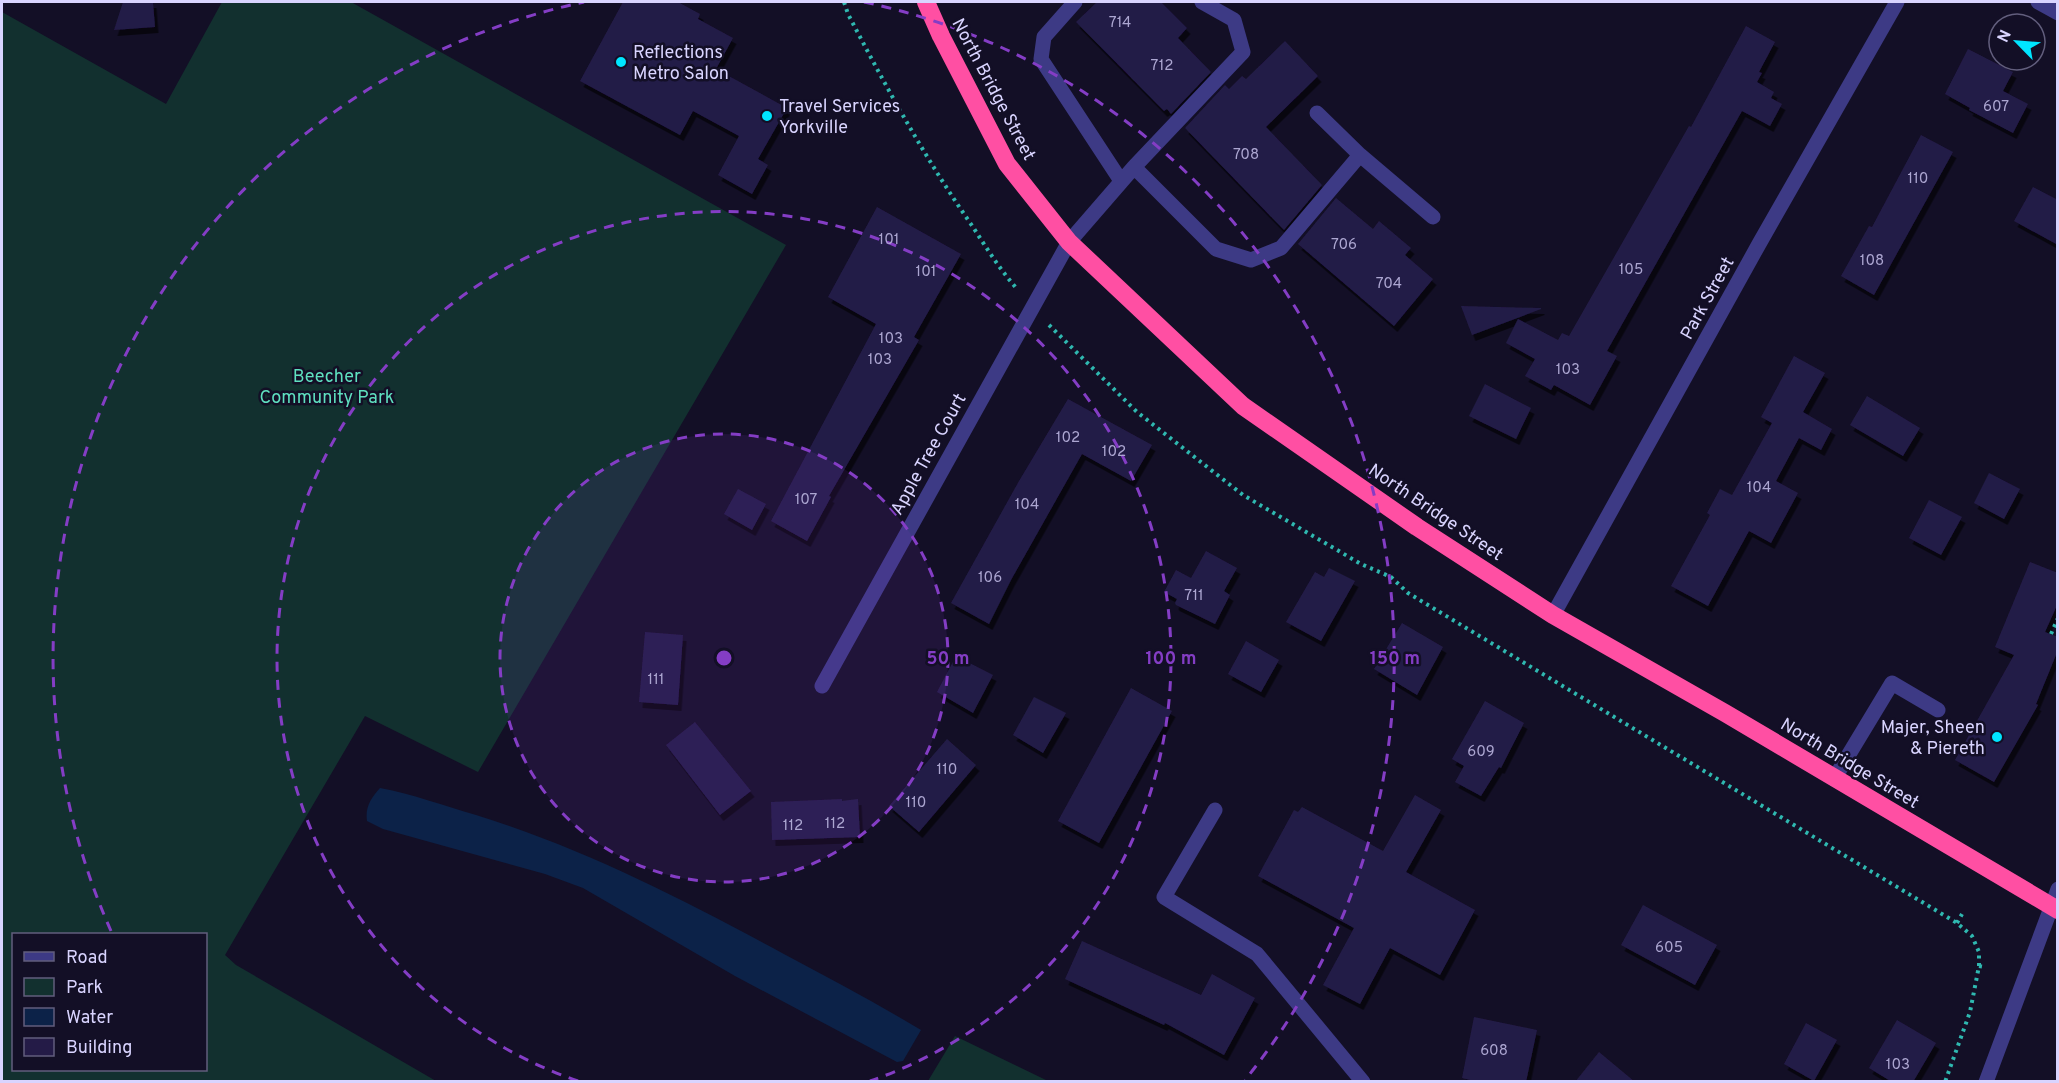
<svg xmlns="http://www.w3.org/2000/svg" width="2059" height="1083" font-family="Overpass,sans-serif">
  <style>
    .green { fill: #12302f; fill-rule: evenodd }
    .water { fill: #0c2248 }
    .building { fill: #241b47; filter: url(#shadow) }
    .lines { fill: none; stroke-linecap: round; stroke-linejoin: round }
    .path { stroke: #2fb8b0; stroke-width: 4; stroke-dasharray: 3 4.5; stroke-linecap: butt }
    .minor { stroke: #3d3a85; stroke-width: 15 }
    .highway { stroke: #ff4fa3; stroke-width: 18 }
    .ring { fill: none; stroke: #843dc5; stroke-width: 3; stroke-dasharray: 10 8 }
    .poi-dot { fill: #00e5ff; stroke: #130f26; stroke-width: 2 }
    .labels { text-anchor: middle; stroke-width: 5; stroke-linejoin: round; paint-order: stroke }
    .number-label { font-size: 15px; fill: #aca6d1 }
    .poi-label { font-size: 18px; fill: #d9d4ff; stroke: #130f26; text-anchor: start }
    .street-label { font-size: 18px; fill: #d9d4ff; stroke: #130f26 }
    .park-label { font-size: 18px; fill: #5fe0c0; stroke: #130f26 }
    .centre { fill: #843dc5; stroke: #130f26; stroke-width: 3 }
    .ring-label { font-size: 18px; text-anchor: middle; font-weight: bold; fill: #843dc5; stroke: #130f26; stroke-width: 5; stroke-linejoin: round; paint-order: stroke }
  </style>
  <defs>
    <filter id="shadow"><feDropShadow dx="3.5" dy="6" stdDeviation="0" flood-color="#0009"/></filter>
  </defs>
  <rect width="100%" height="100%" fill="#130f26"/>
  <path class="green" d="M 222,2 L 351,2 L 786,245 L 478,772 L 365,716 L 225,955 L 236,965 L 436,1081 L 2,1081 L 2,12 L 166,104 ZM 206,934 L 206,1070 L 14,1070 L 14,934 Z
    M 955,1036 L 1048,1081 L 928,1081 Z"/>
  <path class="water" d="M 380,788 C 413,794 444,806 476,815 C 585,849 682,899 782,953 C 829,978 876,1003 921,1030 L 903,1061 L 897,1062 L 735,976 L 583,888 L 545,874 L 383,829 L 367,821 C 365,807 371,798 380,788 Z"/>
  <path class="building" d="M 123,2 L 153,2 L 155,27 L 114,30 Z
    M 623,2 L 678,2 L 700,14 L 698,19 L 733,38 L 716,69 L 787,108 L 758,159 L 768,165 L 752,194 L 718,175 L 739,136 L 693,111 L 680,135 L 580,81 Z
    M 1097,2 L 1161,2 L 1187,28 L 1178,38 L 1211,72 L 1171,114 L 1167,109 L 1164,111 L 1076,22 Z
    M 1746,26 L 1775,42 L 1759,72 L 1762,73 L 1757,82 L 1774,92 L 1771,98 L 1782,104 L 1770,126 L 1742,111 L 1607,351 L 1617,356 L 1590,405 L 1554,385 L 1551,390 L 1525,376 L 1535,359 L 1506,343 L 1518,319 L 1558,340 L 1562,333 L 1569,336 L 1689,126 L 1691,127 Z
    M 1285,41 L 1318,76 L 1266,127 L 1322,185 L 1284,230 L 1185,128 L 1225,85 L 1229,89 L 1242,76 L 1246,79 Z
    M 1968,49 L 2013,72 L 2003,91 L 2028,104 L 2013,133 L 1969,110 L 1970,108 L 1945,94 Z
    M 1921,135 L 1953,152 L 1874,295 L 1841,276 L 1869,226 L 1872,227 Z
    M 2033,187 L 2058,200 L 2058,245 L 2014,221 Z
    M 1336,198 L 1373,229 L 1379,221 L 1411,248 L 1405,255 L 1433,279 L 1394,326 L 1298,244 Z
    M 877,207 L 961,254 L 914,337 L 919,340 L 829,496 L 831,497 L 807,541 L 771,521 L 876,324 L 828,297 Z
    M 1461,306 L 1541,308 L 1541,309 L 1472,335 Z
    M 1794,356 L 1825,373 L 1803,412 L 1832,429 L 1821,450 L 1799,438 L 1776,481 L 1798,493 L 1771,543 L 1749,531 L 1708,606 L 1671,586 L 1710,515 L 1707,513 L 1720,489 L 1732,495 L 1772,423 L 1761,417 Z
    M 1485,384 L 1531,408 L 1516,439 L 1469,416 Z
    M 1867,396 L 1920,428 L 1903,456 L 1850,425 Z
    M 1068,399 L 1152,445 L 1131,481 L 1082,454 L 1011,580 L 989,624 L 951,603 L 1019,481 Z
    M 1989,473 L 2020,489 L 2004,519 L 1974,503 Z
    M 738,489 L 766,504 L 752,530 L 724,514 Z
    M 1929,500 L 1962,517 L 1941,555 L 1909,538 Z
    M 1206,551 L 1237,568 L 1224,591 L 1230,595 L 1215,624 L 1176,605 L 1175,603 L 1177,599 L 1164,592 L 1176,570 L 1191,578 Z
    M 2030,562 L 2058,573 L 2058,603 L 2045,632 L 2058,637 L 2058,650 L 2036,704 L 2038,705 L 1994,782 L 1955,760 L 2014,655 L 1995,647 Z
    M 1329,568 L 1355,581 L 1321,641 L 1286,622 L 1315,572 L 1324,577 Z
    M 1402,623 L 1443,647 L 1417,695 L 1374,669 Z
    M 645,632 L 683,635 L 678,705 L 639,702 Z
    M 1246,641 L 1279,660 L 1261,692 L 1228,674 Z
    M 956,656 L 993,675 L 973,713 L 937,692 Z
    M 1131,688 L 1172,711 L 1099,843 L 1058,821 Z
    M 1034,697 L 1066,713 L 1043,753 L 1013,735 Z
    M 1485,701 L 1524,723 L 1501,768 L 1499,767 L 1481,796 L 1455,782 L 1464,766 L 1452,759 Z
    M 695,722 L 751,791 L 720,815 L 666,745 Z
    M 947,739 L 976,765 L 919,832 L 889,806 Z
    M 1415,795 L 1441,810 L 1406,872 L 1475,910 L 1440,975 L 1390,948 L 1360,1004 L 1323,985 L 1354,928 L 1258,876 L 1294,810 L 1298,812 L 1302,807 L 1383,851 Z
    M 842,799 L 842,801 L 858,799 L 860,837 L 772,840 L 771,802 Z
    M 1643,905 L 1717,945 L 1695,985 L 1621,945 Z
    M 1082,941 L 1201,995 L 1212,974 L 1255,998 L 1224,1055 L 1165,1023 L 1164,1025 L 1065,979 Z
    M 1474,1017 L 1537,1030 L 1526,1082 L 1478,1082 L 1462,1078 Z
    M 1897,1020 L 1936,1043 L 1913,1082 L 1892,1082 L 1869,1068 Z
    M 1806,1023 L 1837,1040 L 1814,1081 L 1784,1064 Z
    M 1599,1052 L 1635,1082 L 1575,1082 Z"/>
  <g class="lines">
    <path class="path" d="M 844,2 L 848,14 C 886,87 926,160 973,227 C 987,249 1001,271 1018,290
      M 1049,325 L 1137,412 L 1243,495 L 1361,564 L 1391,577 L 1408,593 L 1957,923 L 1972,936 L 1979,952 L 1979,966 L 1970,1012 L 1945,1082
      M 2051,634 L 2058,618
      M 1957,923 L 1962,914
      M 1979,966 L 1985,967"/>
    <path class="minor" d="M 1075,2 L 1044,37 L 1041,59 L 1121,181
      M 2038,2 L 2058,13
      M 1360,155 L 1433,217
      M 1134,167 L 1243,52 L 1234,20 L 1202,2
      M 1553,615 L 1759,244 L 1897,2
      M 822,686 L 1069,242 L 1134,167 L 1216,249 L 1251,260 L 1281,248 L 1360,155 L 1317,113
      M 1834,779 L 1892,683 L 1938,710
      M 1215,810 L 1164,897 L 1257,954 L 1363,1082
      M 1986,1082 L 2058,889"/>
    <path class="highway" d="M 926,2 L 941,36 L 1007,164 L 1069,242 L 1243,406 L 1417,527 L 1553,615 L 1725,713 L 2058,910"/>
  </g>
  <circle cx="724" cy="658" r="224" fill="#843dc5" fill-opacity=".12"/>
  <g class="ring">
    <circle cx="724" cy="658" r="224"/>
    <path d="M578 1081A447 447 0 1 1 870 1081"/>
    <path d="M111 931A671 671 0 0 1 584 2M864 2A671 671 0 0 1 1245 1080"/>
  </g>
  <g class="poi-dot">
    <circle cx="621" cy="62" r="6"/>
    <circle cx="767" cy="116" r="6"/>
    <circle cx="1997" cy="737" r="6"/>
  </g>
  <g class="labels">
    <g class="number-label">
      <text x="1120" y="27">714</text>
      <text x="1162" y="70">712</text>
      <text x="1996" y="111">607</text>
      <text x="1246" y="159">708</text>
      <text x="1918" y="183">110</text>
      <text x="889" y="244">101</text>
      <text x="1344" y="249">706</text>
      <text x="1872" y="265">108</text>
      <text x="1631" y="274">105</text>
      <text x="926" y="276">101</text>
      <text x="1389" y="288">704</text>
      <text x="891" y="343">103</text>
      <text x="880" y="364">103</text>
      <text x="1568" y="374">103</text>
      <text x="1068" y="442">102</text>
      <text x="1114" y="456">102</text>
      <text x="1759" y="492">104</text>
      <text x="806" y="504">107</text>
      <text x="1027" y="509">104</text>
      <text x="990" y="582">106</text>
      <text x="1194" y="600">711</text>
      <text x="656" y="684">111</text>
      <text x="1481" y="756">609</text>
      <text x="947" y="774">110</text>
      <text x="916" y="807">110</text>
      <text x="835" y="828">112</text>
      <text x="793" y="830">112</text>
      <text x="1669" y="952">605</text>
      <text x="1494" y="1055">608</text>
      <text x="1898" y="1069">103</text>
    </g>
    <g class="poi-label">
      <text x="633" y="58">Reflections<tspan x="633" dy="21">Metro Salon</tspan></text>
      <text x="779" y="112">Travel Services<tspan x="779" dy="21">Yorkville</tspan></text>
      <text x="1985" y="733" text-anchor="end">Majer, Sheen<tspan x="1985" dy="21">&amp; Piereth</tspan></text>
    </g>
    <g class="street-label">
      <text transform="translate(994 89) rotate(62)" y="6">North Bridge Street</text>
      <text transform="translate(1707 298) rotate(-61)" y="6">Park Street</text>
      <text transform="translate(928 454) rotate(-61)" y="6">Apple Tree Court</text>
      <text transform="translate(1436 512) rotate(34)" y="6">North Bridge Street</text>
      <text transform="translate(1850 763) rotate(31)" y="6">North Bridge Street</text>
    </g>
    <g class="park-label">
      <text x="327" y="382">Beecher<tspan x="327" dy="21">Community Park</tspan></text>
    </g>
  </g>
  <circle cx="724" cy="658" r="9" class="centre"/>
  <g class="ring-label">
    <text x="948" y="664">50 m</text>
    <text x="1171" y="664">100 m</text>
    <text x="1395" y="664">150 m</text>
  </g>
  <rect width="2059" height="1083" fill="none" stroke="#d9d4ff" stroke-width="6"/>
  <rect x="12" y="933" width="195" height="138" fill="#130f26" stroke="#625e7d" stroke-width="1.5"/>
  <rect x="24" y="952" width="30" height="9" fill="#3d3a85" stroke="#625e7d" stroke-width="1.5"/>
  <text x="66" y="963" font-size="18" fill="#d9d4ff">Road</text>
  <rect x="24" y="978" width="30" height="18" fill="#12302f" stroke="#625e7d" stroke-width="1.5"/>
  <text x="66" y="993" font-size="18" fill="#d9d4ff">Park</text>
  <rect x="24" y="1008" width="30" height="18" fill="#0c2248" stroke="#625e7d" stroke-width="1.5"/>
  <text x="66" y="1023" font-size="18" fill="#d9d4ff">Water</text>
  <rect x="24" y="1038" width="30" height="18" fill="#241b47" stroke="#625e7d" stroke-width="1.5"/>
  <text x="66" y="1053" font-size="18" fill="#d9d4ff">Building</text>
  <g transform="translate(2017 42) rotate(295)"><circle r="28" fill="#130f26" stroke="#625e7d" stroke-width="1.5"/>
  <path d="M0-4.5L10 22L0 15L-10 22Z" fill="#00e5ff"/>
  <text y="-9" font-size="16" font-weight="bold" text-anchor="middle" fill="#d9d4ff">N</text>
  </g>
</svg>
